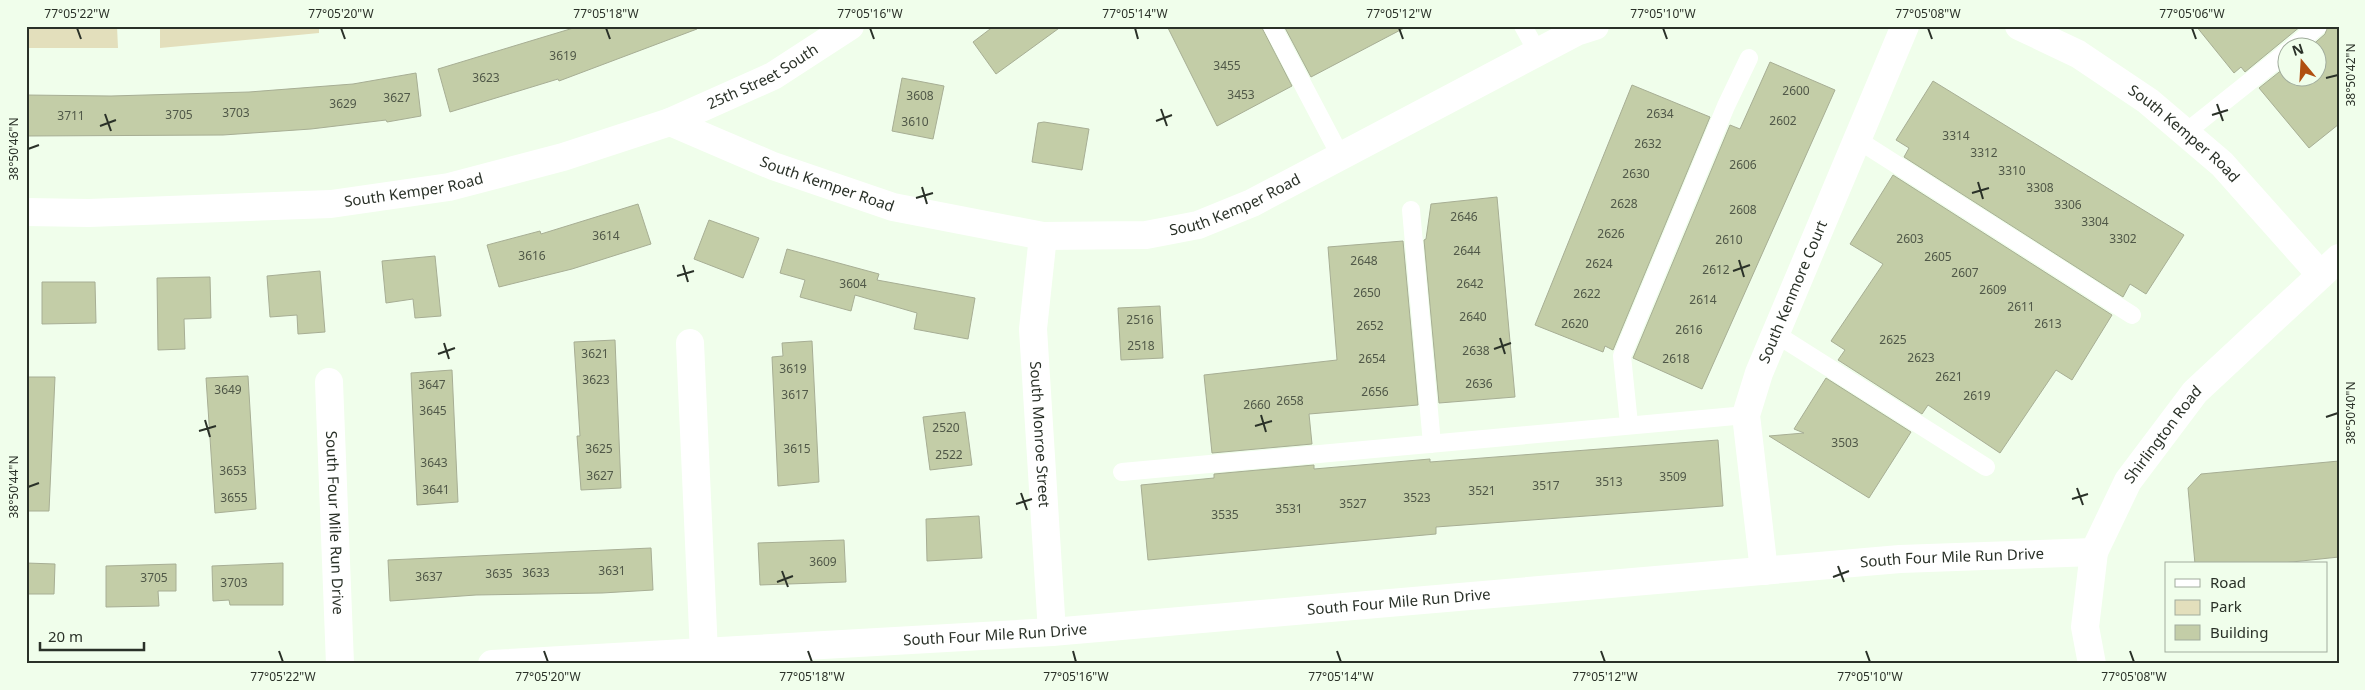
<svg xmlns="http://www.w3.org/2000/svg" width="2365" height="690" font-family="'Noto Sans',sans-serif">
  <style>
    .green { fill: #e3dfbc }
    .building { fill: #c3cda7; stroke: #a7ae94 }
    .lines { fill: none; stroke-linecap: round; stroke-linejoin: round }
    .lane { stroke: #fff; stroke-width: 18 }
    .street { stroke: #fff; stroke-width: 28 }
    .secondary { stroke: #fff; stroke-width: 28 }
    .ticks { fill: none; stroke: #2a3128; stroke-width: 2 }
    .labels { text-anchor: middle; stroke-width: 4; stroke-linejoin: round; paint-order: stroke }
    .number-label { font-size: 12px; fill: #505848 }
    .street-label { font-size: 15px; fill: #2a3128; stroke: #f0feeb }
    .neatline { fill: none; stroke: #2a3128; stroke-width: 2 }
    .ticks-label { font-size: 12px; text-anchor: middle; fill: #2a3128 }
  </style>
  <rect width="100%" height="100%" fill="#f0feeb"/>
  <path class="green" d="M 26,26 L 117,26 L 118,48 L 26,48 Z
    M 160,26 L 319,26 L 319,33 L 160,48 Z"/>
  <path class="building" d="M 580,26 L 697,26 L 697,29 L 559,81 L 558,79 L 450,112 L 438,69 Z
    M 994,26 L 1062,26 L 996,74 L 973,42 Z
    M 1167,26 L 1261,26 L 1292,86 L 1217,126 Z
    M 1284,26 L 1408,26 L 1311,77 Z
    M 2196,26 L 2301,26 L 2245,72 L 2241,67 L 2234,73 Z
    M 2328,26 L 2339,26 L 2339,124 L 2309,148 L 2259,88 L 2288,65 L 2288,78 L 2318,78 L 2318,48 L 2309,48 L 2325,34 Z
    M 1770,62 L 1835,90 L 1702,389 L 1633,358 L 1730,125 L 1740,129 Z
    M 416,73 L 421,116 L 387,122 L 386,120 L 311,129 L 223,135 L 26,136 L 26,95 L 111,96 L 249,92 L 353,84 Z
    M 902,78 L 944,86 L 933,139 L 892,131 Z
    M 1933,81 L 2184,235 L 2146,294 L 2130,284 L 2123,297 L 1904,157 L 1909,148 L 1896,140 Z
    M 1632,85 L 1710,117 L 1613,350 L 1605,346 L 1603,352 L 1535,325 Z
    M 1044,122 L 1089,129 L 1082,170 L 1032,162 L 1038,123 Z
    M 1893,175 L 2112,315 L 2072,380 L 2056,370 L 2000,453 L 1928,405 L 1922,414 L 1838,360 L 1845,350 L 1831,341 L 1883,264 L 1850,244 Z
    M 1497,197 L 1515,397 L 1439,403 L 1424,240 L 1426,239 L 1431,204 Z
    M 638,204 L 651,244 L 572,269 L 499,287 L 487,245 L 540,231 L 541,234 Z
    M 709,220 L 759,238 L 743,278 L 694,259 Z
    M 1403,241 L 1418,405 L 1309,414 L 1312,444 L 1212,453 L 1204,375 L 1337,360 L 1328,247 Z
    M 787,249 L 879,274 L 877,280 L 975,298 L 968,339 L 914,329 L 917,313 L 855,295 L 851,311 L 800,297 L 805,280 L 780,273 Z
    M 435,256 L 441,316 L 415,318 L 413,299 L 386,303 L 382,261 Z
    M 320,271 L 325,332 L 298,334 L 297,315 L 270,317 L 267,276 Z
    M 210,277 L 211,318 L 184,319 L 185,349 L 158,350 L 157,278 Z
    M 42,282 L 95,282 L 96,323 L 42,324 Z
    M 1160,306 L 1163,358 L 1121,360 L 1118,308 Z
    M 615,340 L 621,488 L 581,490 L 577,436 L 580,436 L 574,342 Z
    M 812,341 L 819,482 L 778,486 L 772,357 L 783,356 L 782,343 Z
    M 452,370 L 458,502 L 417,505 L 411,373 Z
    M 248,376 L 256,509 L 215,513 L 206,378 Z
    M 26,377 L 55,377 L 49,511 L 26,511 Z
    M 1826,378 L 1911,432 L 1869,498 L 1769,436 L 1804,433 L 1794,429 Z
    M 965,412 L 972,465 L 930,470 L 923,417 Z
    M 1718,440 L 1723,506 L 1436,527 L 1436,534 L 1148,560 L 1141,485 L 1214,478 L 1214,474 L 1314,465 L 1314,469 L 1430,459 L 1430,462 Z
    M 2339,461 L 2339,557 L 2273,564 L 2195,564 L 2188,488 L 2201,474 Z
    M 979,516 L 982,558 L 927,561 L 926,519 Z
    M 844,540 L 846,582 L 760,585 L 758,543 Z
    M 651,548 L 653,590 L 602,593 L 476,595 L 390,601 L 388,560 Z
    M 26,563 L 55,564 L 54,594 L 26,594 Z
    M 283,563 L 283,605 L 230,605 L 229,600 L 213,601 L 212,566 Z
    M 176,564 L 176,591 L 158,591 L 159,606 L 106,607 L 106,566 Z"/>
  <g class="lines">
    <path class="lane" d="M 1272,26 L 1341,157
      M 1523,26 L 1538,53
      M 2292,48 L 2318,26
      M 2185,133 L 2288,51
      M 1858,140 L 2132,315
      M 1411,210 L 1432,444
      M 1776,334 L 1986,467
      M 1629,424 L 1622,356 L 1726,106 L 1749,58
      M 1122,472 L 1746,415"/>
    <g class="street">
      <path id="s1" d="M 2019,26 L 2078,54 L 2148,101 L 2222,164 L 2320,274"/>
      <path id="s2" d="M 670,122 L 773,166 L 893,207 L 1043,236 L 1146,235 L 1198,225 L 1252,203 L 1576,32 L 1595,26"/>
      <path id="s3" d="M 26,212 L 89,213 L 331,204 L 449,187 L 563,157 L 670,122 L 773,76 L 850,26"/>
      <path id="s4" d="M 1043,236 L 1033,329 L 1052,632"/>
      <path d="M 690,343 L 704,653"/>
      <path id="s5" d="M 329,382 L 340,664"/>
      <path id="s6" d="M 1764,571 L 1746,415 L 1759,373 L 1905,26"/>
      <path id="s7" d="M 492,664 L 1052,632 L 1900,559 L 2094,552"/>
    </g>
    <path class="secondary" id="s8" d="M 2092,664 L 2085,627 L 2094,552 L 2128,481 L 2195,392 L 2339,258"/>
  </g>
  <path class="ticks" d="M 77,28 L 81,39M 341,28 L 345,39M 606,28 L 610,39M 870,28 L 874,39M 1135,28 L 1138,39M 1399,28 L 1403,39M 1663,28 L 1667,39M 1928,28 L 1932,39M 2192,28 L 2196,39M 2326,78 L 2338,75M 2217,104 L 2223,121M 1161,109 L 1167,126M 105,114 L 111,131M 2212,115 L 2228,110M 1156,121 L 1172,115M 100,126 L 116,120M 28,149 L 39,145M 1978,182 L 1983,199M 922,187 L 927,204M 1972,193 L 1989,188M 916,198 L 933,193M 1739,260 L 1744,277M 683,265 L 688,282M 1733,271 L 1750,265M 677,276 L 694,271M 1500,338 L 1505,354M 444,343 L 449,359M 1494,349 L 1511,343M 438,354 L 455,348M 1261,415 L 1266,432M 2326,417 L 2338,413M 205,420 L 210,437M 1255,426 L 1272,421M 199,431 L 216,426M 28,487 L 39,483M 2077,488 L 2083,505M 1021,493 L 1027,510M 2072,499 L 2088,494M 1016,504 L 1032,499M 1838,566 L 1844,582M 782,571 L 788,587M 1833,577 L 1849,571M 777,582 L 793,576M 279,651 L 283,662M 544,651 L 548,662M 808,651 L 812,662M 1073,651 L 1076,662M 1337,651 L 1341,662M 1601,651 L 1605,662M 1866,651 L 1870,662M 2130,651 L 2134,662"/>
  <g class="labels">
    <g class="number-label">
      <text x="563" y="60">3619</text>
      <text x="1227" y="70">3455</text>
      <text x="486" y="82">3623</text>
      <text x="1796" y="95">2600</text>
      <text x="1241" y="99">3453</text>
      <text x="920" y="100">3608</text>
      <text x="397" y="102">3627</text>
      <text x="343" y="108">3629</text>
      <text x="236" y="117">3703</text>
      <text x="1660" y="118">2634</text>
      <text x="179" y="119">3705</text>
      <text x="71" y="120">3711</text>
      <text x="1783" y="125">2602</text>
      <text x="915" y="126">3610</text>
      <text x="1956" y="140">3314</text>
      <text x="1648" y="148">2632</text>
      <text x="1984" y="157">3312</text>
      <text x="1743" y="169">2606</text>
      <text x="2012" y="175">3310</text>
      <text x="1636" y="178">2630</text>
      <text x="2040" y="192">3308</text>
      <text x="1624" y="208">2628</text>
      <text x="2068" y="209">3306</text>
      <text x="1743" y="214">2608</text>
      <text x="1464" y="221">2646</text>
      <text x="2095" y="226">3304</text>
      <text x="1611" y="238">2626</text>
      <text x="606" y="240">3614</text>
      <text x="1910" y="243">2603</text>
      <text x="2123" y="243">3302</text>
      <text x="1729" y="244">2610</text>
      <text x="1467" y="255">2644</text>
      <text x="532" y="260">3616</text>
      <text x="1938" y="261">2605</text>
      <text x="1364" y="265">2648</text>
      <text x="1599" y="268">2624</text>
      <text x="1716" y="274">2612</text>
      <text x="1965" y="277">2607</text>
      <text x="853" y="288">3604</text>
      <text x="1470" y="288">2642</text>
      <text x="1993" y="294">2609</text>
      <text x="1367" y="297">2650</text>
      <text x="1587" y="298">2622</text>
      <text x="1703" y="304">2614</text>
      <text x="2021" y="311">2611</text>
      <text x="1473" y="321">2640</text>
      <text x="1140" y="324">2516</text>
      <text x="1575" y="328">2620</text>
      <text x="2048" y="328">2613</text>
      <text x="1370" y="330">2652</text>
      <text x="1689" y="334">2616</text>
      <text x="1893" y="344">2625</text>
      <text x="1141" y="350">2518</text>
      <text x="1476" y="355">2638</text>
      <text x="595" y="358">3621</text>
      <text x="1921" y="362">2623</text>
      <text x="1372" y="363">2654</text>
      <text x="1676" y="363">2618</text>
      <text x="793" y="373">3619</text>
      <text x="1949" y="381">2621</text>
      <text x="596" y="384">3623</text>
      <text x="1479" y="388">2636</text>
      <text x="432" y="389">3647</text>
      <text x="228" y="394">3649</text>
      <text x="1375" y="396">2656</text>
      <text x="795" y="399">3617</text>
      <text x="1977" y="400">2619</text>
      <text x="1290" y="405">2658</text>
      <text x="1257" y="409">2660</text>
      <text x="433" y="415">3645</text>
      <text x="946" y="432">2520</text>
      <text x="1845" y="447">3503</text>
      <text x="599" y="453">3625</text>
      <text x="797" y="453">3615</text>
      <text x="949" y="459">2522</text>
      <text x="434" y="467">3643</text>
      <text x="233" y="475">3653</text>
      <text x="600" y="480">3627</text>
      <text x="1673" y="481">3509</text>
      <text x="1609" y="486">3513</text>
      <text x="1546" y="490">3517</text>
      <text x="436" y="494">3641</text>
      <text x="1482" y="495">3521</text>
      <text x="234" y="502">3655</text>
      <text x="1417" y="502">3523</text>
      <text x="1353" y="508">3527</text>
      <text x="1289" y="513">3531</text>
      <text x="1225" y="519">3535</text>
      <text x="823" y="566">3609</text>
      <text x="612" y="575">3631</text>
      <text x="536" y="577">3633</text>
      <text x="499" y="578">3635</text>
      <text x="429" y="581">3637</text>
      <text x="154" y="582">3705</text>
      <text x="234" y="587">3703</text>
    </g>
    <g class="street-label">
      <text dy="5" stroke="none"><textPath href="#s3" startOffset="758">25th Street South</textPath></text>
      <text dy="5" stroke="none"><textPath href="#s1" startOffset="198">South Kemper Road</textPath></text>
      <text dy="5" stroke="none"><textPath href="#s2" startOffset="169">South Kemper Road</textPath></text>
      <text dy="5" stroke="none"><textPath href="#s3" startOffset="389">South Kemper Road</textPath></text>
      <text dy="5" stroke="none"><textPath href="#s2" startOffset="589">South Kemper Road</textPath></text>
      <text dy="5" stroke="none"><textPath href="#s6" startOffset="289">South Kenmore Court</textPath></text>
      <text dy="5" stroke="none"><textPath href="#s4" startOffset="199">South Monroe Street</textPath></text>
      <text dy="5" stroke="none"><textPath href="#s8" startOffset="250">Shirlington Road</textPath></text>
      <text dy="5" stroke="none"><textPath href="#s5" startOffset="141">South Four Mile Run Drive</textPath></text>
      <text dy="5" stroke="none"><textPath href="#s7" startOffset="1464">South Four Mile Run Drive</textPath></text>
      <text dy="5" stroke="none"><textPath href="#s7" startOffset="909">South Four Mile Run Drive</textPath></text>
      <text dy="5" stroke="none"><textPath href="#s7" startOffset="504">South Four Mile Run Drive</textPath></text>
    </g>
  </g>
  <rect width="2365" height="690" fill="none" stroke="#f0feeb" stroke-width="55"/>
  <rect x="2165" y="562" width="162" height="90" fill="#f0feeb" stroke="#a1ac9d"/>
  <rect x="2175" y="579" width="25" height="8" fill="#ffffff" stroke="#a1ac9d"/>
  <text x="2210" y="588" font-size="15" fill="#2a3128">Road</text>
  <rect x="2175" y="600" width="25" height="15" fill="#e3dfbc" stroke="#a1ac9d"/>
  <text x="2210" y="612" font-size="15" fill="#2a3128">Park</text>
  <rect x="2175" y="625" width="25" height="15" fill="#c3cda7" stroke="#a1ac9d"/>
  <text x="2210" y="638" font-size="15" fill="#2a3128">Building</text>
  <g transform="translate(2302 62) rotate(342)"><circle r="24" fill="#f0feeb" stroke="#a1ac9d"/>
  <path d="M0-4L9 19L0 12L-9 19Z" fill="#b04f10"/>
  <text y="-8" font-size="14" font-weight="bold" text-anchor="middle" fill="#2a3128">N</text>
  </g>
  <path d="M40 642v8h104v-8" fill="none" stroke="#2a3128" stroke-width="2.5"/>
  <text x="48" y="642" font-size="15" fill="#2a3128" stroke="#f0feeb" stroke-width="4" paint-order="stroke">20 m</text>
  <rect x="28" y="28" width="2310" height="634" class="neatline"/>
  <g class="ticks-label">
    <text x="77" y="18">77°05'22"W</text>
    <text x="341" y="18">77°05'20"W</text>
    <text x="606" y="18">77°05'18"W</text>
    <text x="870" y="18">77°05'16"W</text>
    <text x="1135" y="18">77°05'14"W</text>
    <text x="1399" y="18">77°05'12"W</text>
    <text x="1663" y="18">77°05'10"W</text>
    <text x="1928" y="18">77°05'08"W</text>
    <text x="2192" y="18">77°05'06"W</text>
    <text transform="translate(2351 75) rotate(-90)" y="4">38°50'42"N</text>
    <text transform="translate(14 149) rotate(-90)" y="4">38°50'46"N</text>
    <text transform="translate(2351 413) rotate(-90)" y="4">38°50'40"N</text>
    <text transform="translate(14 487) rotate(-90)" y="4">38°50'44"N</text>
    <text x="283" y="681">77°05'22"W</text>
    <text x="548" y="681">77°05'20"W</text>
    <text x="812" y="681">77°05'18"W</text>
    <text x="1076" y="681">77°05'16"W</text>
    <text x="1341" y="681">77°05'14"W</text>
    <text x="1605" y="681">77°05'12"W</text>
    <text x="1870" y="681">77°05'10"W</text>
    <text x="2134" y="681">77°05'08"W</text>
  </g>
</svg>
